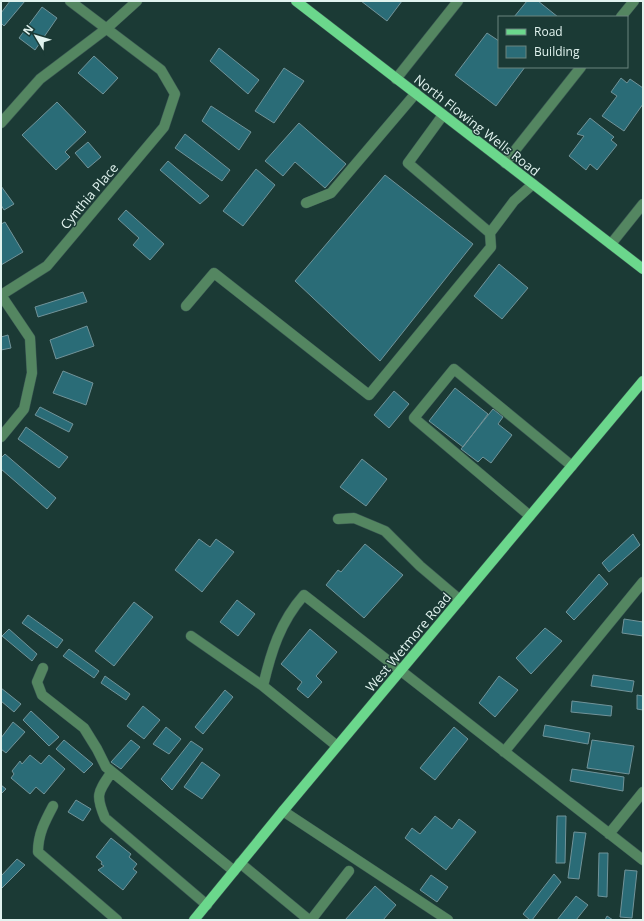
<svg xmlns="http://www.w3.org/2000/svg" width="644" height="921" font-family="'Open Sans',sans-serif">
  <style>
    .building { fill: #2a6c77; stroke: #719399 }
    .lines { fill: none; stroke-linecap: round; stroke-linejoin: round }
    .minor-casing { stroke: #3b5853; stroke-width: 11 }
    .major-casing { stroke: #3b5853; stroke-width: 11 }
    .minor { stroke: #548661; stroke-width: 10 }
    .major { stroke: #6bd78c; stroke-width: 10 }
    .labels { text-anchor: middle; stroke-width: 3; stroke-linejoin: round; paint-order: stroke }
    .street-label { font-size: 13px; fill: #e1f3ef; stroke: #1b3a35 }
  </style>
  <rect width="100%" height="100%" fill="#1b3a35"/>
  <path class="building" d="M 10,1 L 25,1 L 4,26 L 1,23 L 1,13 Z
    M 361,1 L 402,1 L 387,21 Z
    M 527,1 L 538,1 L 558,17 L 514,17 Z
    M 42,7 L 57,18 L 35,50 L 19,38 Z
    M 487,33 L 499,41 L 499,67 L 525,67 L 496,106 L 455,75 Z
    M 219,48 L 259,80 L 248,94 L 210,61 Z
    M 94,56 L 118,78 L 103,94 L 78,73 Z
    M 284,68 L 304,81 L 274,123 L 255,111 Z
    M 621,78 L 627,83 L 630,79 L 643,88 L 643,104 L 624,131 L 602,116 L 617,96 L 611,92 Z
    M 57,102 L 86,132 L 65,152 L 70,157 L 56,170 L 22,135 Z
    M 211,106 L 251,132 L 239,150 L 202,121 Z
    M 590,118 L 614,137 L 611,140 L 617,145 L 597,170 L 590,164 L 586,170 L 569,156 L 584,136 L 577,134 Z
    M 299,123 L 346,164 L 325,188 L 295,162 L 283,176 L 265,161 Z
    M 185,134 L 230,170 L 222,181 L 175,148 Z
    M 88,142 L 101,157 L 88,168 L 75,153 Z
    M 168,161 L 209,196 L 200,204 L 160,170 Z
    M 256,169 L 275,185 L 243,226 L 223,211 Z
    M 385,175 L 473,244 L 380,361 L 295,281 Z
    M 1,186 L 14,204 L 4,210 L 1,205 Z
    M 126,210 L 164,244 L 150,260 L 133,245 L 139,238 L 118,219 Z
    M 5,222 L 23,252 L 1,265 L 1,224 Z
    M 499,264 L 528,288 L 502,319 L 474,296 Z
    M 83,292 L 87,302 L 38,317 L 35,307 Z
    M 87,326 L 94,346 L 56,359 L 50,340 Z
    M 8,335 L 11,348 L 1,350 L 1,337 Z
    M 63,371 L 93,383 L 86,405 L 53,393 Z
    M 455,388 L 488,414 L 463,447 L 429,421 Z
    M 394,391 L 409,404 L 389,428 L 374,415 Z
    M 40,407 L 73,424 L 69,432 L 35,415 Z
    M 493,409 L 503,417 L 498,424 L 512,435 L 491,463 L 483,457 L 478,462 L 461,449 Z
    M 26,427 L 68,457 L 59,468 L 18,439 Z
    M 5,454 L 56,498 L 47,509 L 1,469 L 1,458 Z
    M 362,459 L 387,479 L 366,506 L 340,487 Z
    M 633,534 L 640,545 L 609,572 L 602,563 Z
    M 199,539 L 210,547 L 216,539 L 234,552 L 202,592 L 175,570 Z
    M 365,544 L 403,575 L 364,618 L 326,585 L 338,570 L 341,572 Z
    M 599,574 L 608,584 L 574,620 L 566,612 Z
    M 237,600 L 255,614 L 238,636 L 220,622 Z
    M 134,602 L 153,617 L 114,666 L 95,651 Z
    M 28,615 L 63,640 L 57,648 L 22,623 Z
    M 624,619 L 643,622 L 643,636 L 622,633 Z
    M 545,628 L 562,641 L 531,674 L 516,658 Z
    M 9,629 L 37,654 L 32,661 L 2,636 Z
    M 310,629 L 337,652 L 316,676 L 322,682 L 308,698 L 297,689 L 302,682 L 281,664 Z
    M 69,649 L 99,671 L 94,678 L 63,656 Z
    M 593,675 L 634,681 L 632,692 L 591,686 Z
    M 105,676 L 130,694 L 126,700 L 101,683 Z
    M 499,676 L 518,690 L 495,717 L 479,703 Z
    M 1,688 L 21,704 L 14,712 L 1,701 Z
    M 225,690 L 233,697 L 203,734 L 195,727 Z
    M 637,695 L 643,696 L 643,710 L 637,709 Z
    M 572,701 L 612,706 L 611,716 L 571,712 Z
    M 143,706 L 160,720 L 144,739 L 127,726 Z
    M 31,711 L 59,737 L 49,746 L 23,720 Z
    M 13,722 L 25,732 L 6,753 L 1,749 L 1,738 Z
    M 545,725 L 590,733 L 588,744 L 543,736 Z
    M 166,727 L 181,739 L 169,754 L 153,744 Z
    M 454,727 L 468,739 L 435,780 L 420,768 Z
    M 64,740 L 93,764 L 84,773 L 56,749 Z
    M 131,740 L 140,747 L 121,769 L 111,762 Z
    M 592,740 L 634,746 L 629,774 L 587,768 Z
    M 191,741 L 203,749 L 172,790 L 161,779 Z
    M 30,755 L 41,764 L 49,755 L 65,769 L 44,794 L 36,787 L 30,794 L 11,778 L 14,774 L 12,771 L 20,761 L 22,764 Z
    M 202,762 L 220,775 L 202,799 L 184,787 Z
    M 572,769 L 624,777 L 623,791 L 570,781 Z
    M 1,785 L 6,789 L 1,794 Z
    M 76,800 L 91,809 L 83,821 L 68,812 Z
    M 435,816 L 452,829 L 459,819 L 476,832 L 446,870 L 405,838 L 412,828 L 420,834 Z
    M 557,816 L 566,816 L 565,863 L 556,863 Z
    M 574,832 L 586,833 L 579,879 L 568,878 Z
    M 111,838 L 131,854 L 129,857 L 137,864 L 133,869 L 137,872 L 123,890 L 98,870 L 104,866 L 101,864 L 102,862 L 96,857 Z
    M 599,853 L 608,853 L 607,897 L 598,896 Z
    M 17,859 L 25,865 L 1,889 L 1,876 Z
    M 625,870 L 637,871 L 632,918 L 620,917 Z
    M 554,874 L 561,882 L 532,920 L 530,920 L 523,914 Z
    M 431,875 L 448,887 L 437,902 L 420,890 Z
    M 375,886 L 396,905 L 383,920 L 345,920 Z
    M 576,896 L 588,905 L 576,920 L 557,920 Z
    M 607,916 L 613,920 L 605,920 Z"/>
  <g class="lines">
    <g class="minor-casing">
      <path id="minor" d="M 621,17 L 634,1
        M 396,79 L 458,1
        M 443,115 L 408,163 L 490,233 L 514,201 L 533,184
        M 1,123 L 40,79 L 106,29 L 137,1
        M 505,163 L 581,67
        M 306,203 L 331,193 L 416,93
        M 611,244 L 643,204
        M 1,295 L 47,266 L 164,127 L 175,94 L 161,70 L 70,1
        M 1,295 L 30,338 L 32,373 L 24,409 L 1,437
        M 186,306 L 214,273 L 369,395 L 491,247 L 490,233
        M 530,516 L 414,418 L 454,369 L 572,466
        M 338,519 L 354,518 L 385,531 L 420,566 L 460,600
        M 191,636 L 263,686 L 337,746
        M 43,668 L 37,682 L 42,695 L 84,728 L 97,749 L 106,767 L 234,871
        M 263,686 C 271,652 280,622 304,595 L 643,860
        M 504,752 L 643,582
        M 111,773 C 98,792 95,795 105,818 L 207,905
        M 53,806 C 45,821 38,834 38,852 L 117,920
        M 283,811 L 448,920
        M 609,834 L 643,792
        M 240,863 L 309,920
        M 311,920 L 349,871"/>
    </g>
    <g class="major-casing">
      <path id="major" d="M 296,1 L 643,269
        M 194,920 L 283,811 L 643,381"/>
    </g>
    <use href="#minor" class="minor"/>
    <use href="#major" class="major"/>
  </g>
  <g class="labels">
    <g class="street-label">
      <text transform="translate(477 125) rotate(38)" y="5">North Flowing Wells Road</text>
      <text transform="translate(89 196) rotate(-50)" y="5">Cynthia Place</text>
      <text transform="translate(408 642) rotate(-50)" y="5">West Wetmore Road</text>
    </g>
  </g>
  <rect width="644" height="921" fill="none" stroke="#e1f3ef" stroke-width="4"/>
  <rect x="498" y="16" width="130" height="52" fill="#1b3a35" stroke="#6a847f"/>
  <rect x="506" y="29" width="20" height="6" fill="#6bd78c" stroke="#6a847f"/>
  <text x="534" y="36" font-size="12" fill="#e1f3ef">Road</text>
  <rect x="506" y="46" width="20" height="12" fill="#2a6c77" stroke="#6a847f"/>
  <text x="534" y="56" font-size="12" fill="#e1f3ef">Building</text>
  <g transform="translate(36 36) rotate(308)" stroke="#1b3a35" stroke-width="3" paint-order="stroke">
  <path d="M0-3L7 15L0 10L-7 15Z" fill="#e1f3ef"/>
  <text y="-6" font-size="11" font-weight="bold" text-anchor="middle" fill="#e1f3ef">N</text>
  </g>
</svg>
